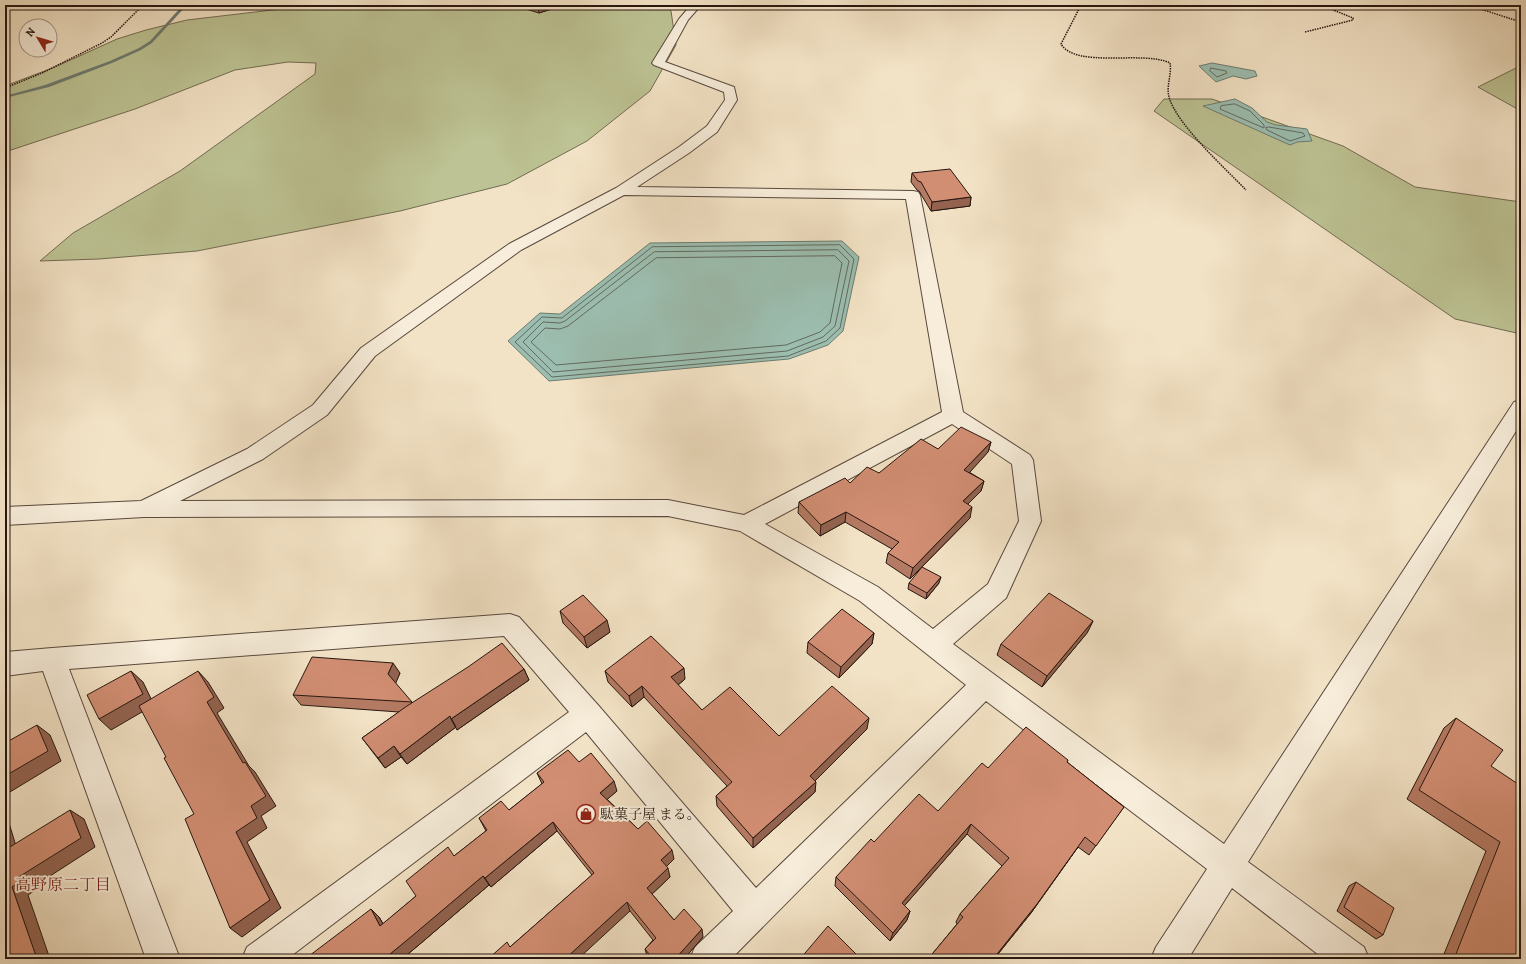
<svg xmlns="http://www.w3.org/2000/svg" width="1526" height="964" font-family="Alegreya,'Noto Serif JP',serif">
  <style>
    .green { fill: #bdc394; stroke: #726c52 }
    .water { fill: #9cbeb0; stroke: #6d7b70 }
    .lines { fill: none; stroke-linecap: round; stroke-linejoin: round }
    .shore { stroke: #616a60; stroke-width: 1 }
    .stream { fill: #6d7b70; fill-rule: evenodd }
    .minor-casing { stroke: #59493e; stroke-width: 2 }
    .path { stroke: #261610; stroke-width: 1.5; stroke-dasharray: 1.5 1; stroke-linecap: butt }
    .minor { fill: #f7edda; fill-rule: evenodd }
    .wall { fill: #b57a63; stroke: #261610 }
    .shaded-wall { fill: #936350; stroke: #261610 }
    .building { fill: #d28e73; stroke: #261610 }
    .labels { text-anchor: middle; stroke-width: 4; stroke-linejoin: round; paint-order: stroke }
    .near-poi-label { font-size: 14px; fill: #261610; stroke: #f7edda; text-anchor: start }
    .near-neighbourhood-label { font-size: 16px; fill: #7a1f14; stroke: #f7edda }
  </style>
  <rect width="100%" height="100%" fill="#f3e3c6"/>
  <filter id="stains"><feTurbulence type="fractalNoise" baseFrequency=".005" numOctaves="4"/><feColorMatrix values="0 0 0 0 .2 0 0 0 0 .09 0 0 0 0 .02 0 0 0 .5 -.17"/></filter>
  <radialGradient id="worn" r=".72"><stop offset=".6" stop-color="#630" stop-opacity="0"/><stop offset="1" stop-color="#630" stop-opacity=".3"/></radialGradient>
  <path class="green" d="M 315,5 L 665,5 L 671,11 L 676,45 L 650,91 L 587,141 L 507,184 L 400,211 L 197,251 L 99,259 L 40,261 L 73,233 L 180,171 L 315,74 L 316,63 L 288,62 L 235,70 L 135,109 L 5,152 L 5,86 L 55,67 L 117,39 L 146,30 L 187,20 Z
    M 1521,66 L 1521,111 L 1478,87 L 1520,66 Z
    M 1164,99 L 1212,99 L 1343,146 L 1415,187 L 1521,202 L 1521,334 L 1455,319 L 1154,111 Z"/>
  <path class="water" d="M 1212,63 L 1255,71 L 1257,76 L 1246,79 L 1233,76 L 1216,82 L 1199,66 Z
    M 1235,99 L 1252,108 L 1267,122 L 1276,125 L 1307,129 L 1312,141 L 1297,142 L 1290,145 L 1203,106 Z
    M 842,241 L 859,257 L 843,331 L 828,345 L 789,359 L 549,381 L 508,341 L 540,313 L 560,314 L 650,243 Z"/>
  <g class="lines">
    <path class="shore" d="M 1211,68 L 1226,71 L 1227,73 L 1217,77 L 1210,71 Z
      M 1235,104 L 1250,111 L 1264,125 L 1264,128 L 1220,109 L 1221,106 Z
      M 1269,127 L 1303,133 L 1305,136 L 1290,141 L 1267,130 L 1266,128 Z
      M 840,245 L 854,259 L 840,328 L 826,341 L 788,356 L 552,377 L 515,342 L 542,317 L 562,318 L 652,247 Z
      M 838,250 L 849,261 L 835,326 L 823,337 L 787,351 L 553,372 L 523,342 L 543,322 L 560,323 L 565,321 L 654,252 Z
      M 835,256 L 842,263 L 830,323 L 820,332 L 786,345 L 556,365 L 531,342 L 545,328 L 560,329 L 568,326 L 656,258 Z"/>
    <path class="stream" d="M 183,5 L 187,5 L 152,43 L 141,50 L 112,63 L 49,87 L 5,98 L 5,96 L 45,85 L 110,61 L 139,48 L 150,41 Z"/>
    <g class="minor-casing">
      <path id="minor" d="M 691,5 L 701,5 L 688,20 L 665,62 L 734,87 L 737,100 L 717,132 L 689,153 L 637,187 L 913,191 L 918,192 L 920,195 L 963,412 L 1030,455 L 1033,460 L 1041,521 L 1006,598 L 953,644 L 1224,844 L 1514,402 L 1521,400 L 1521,423 L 1248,862 L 1364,947 L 1369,959 L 1324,959 L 1232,888 L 1188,959 L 1151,959 L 1156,947 L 1207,869 L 986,701 L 731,959 L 690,959 L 695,947 L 733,911 L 586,732 L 287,959 L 242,959 L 247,947 L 569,712 L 504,636 L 69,669 L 180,959 L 146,959 L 43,671 L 5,676 L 5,652 L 52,648 L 510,614 L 519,617 L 598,705 L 756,888 L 966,685 L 860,601 L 740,531 L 668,516 L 144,517 L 5,525 L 5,507 L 141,501 L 247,449 L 313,405 L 361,348 L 509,244 L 616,188 L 679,147 L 707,126 L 725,100 L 724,92 L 654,65 L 652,63 L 679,19 ZM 624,195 L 906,199 L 942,412 L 744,515 L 668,500 L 180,501 L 263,459 L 327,415 L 375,356 L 521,250 ZM 952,424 L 1012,464 L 1019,521 L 988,584 L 933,629 L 878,587 L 765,524 Z"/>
    </g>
    <path class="path" d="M 1081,5 L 1061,44 C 1076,69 1144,50 1170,63 C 1172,74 1166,86 1169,97 C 1177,125 1225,168 1246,190
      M 1468,5 L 1521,22
      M 1305,32 L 1353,20 L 1353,18 L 1321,5
      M 5,88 L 42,73 L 102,43 L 111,37 L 143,5"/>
    <use href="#minor" class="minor"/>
  </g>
  <path class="wall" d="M 513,5 L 564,5 L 539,13 Z
    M 912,173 L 971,197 L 970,206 L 931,211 L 919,191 L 917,190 L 911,182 Z
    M 991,442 L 988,452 L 969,472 L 984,481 L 981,491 L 968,504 L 970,518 L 910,579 L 886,563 L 888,553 L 892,549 L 845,522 L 820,536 L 798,513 L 799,502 L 850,483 L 879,473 L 938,449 Z
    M 909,583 L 939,583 L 926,599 L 908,589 Z
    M 560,611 L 610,632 L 587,648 L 563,623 Z
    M 1093,621 L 1087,633 L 1042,687 L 997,655 L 1001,644 Z
    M 874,633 L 872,644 L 839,678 L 807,653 L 808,642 Z
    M 524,669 L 529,680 L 457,730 L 456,727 L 407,764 L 401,757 L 385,768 L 362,738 L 399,712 L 301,705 L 293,695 L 400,673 L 395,683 L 412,703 Z
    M 605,671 L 685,679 L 678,685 L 702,710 L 779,736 L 867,729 L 815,781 L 815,792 L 753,848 L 717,806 L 716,796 L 727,786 L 644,697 L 632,707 L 608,682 Z
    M 1456,718 L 1491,766 L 1521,959 L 1442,959 L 1486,851 L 1407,799 L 1444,728 Z
    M 1068,760 L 1067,762 L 1124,807 L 1089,855 L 1078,847 L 1031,913 L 994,959 L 928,959 L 957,924 L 956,922 L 960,914 L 1002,866 L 967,834 L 904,906 L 910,911 L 907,920 L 890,941 L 835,886 L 836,877 L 874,842 L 938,811 L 988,768 Z
    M 579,762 L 617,791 L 607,799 L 638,829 L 674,859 L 666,866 L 670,877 L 652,894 L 674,920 L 703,937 L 684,959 L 650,959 L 647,956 L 645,949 L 653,940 L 630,911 L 510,947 L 592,875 L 557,831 L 491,887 L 489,885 L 420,944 L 402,959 L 379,917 L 383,924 L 416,896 L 454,856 L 486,831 L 479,818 L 509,810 L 542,784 L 537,773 Z
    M 1356,882 L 1383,935 L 1376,939 L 1337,911 L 1349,886 Z"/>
  <path class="shaded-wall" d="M 537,5 L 564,5 L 539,13 Z
    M 971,197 L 970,206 L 931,211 L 932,202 Z
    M 991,442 L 988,452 L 962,481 L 964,470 Z
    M 984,481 L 981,491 L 960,512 L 963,501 Z
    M 972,507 L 970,518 L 910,579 L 913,568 Z
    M 846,512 L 845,522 L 820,536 L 821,525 Z
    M 941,577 L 939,583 L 926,599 L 927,593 Z
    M 607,620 L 610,632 L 587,648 L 584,637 Z
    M 1093,621 L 1087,633 L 1042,687 L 1047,676 Z
    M 874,633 L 872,644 L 839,678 L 841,667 Z
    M 393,663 L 400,673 L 395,685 L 388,674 Z
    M 684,668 L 685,679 L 673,689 L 671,677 Z
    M 524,669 L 529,680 L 457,730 L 451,719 Z
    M 131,671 L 143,682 L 154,705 L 111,730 L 99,719 Z
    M 198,671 L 208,682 L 224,708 L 217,713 L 249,766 L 255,772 L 276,806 L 261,816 L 267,828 L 247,842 L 281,908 L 242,937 L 230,928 L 236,832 L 251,806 L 207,702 Z
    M 642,686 L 644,697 L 632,707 L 629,696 Z
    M 450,716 L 456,727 L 407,764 L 400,754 Z
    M 869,718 L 867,729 L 810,786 L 810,776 Z
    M 37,725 L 50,735 L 61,761 L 5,795 L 5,776 Z
    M 394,746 L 401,757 L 385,768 L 378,758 Z
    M 614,781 L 617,791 L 603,803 L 600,793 Z
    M 816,782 L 815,792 L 753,848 L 753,838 Z
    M 5,810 L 20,859 L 5,850 Z
    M 70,810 L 84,819 L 95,847 L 33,887 L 34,891 L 28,895 L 50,959 L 37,959 L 12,887 L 17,878 Z
    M 553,822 L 557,831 L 491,887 L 485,878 Z
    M 971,824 L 967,834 L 899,912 L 902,903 Z
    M 1078,847 L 1031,913 L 994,959 L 993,959 Z
    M 672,850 L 674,859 L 663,870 L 661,860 Z
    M 668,868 L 670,877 L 649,897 L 647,888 Z
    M 483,876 L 489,885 L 420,944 L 402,959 L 384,959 Z
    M 627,902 L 630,911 L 578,959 L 565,959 Z
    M 371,909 L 379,917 L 389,934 L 380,926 Z
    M 910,911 L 907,920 L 890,941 L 893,933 Z
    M 702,929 L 703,937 L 684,959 L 675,959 Z"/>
  <path class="building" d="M 950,169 L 971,197 L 932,202 L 921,182 L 918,181 L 912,173 Z
    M 961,427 L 991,442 L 964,470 L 984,481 L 963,501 L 972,507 L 913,568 L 888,553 L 899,542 L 846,512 L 821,525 L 799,502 L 845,478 L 850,483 L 867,467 L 879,473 L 921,439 L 938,449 Z
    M 922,567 L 941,577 L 927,593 L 909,583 Z
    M 1049,593 L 1093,621 L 1047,676 L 1001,644 Z
    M 583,595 L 607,620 L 584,637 L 560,611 Z
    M 842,609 L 874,633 L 841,667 L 808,642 Z
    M 651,636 L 684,668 L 671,677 L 702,710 L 730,687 L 779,736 L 832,686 L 869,718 L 810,776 L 816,782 L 753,838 L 716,796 L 732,782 L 642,686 L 629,696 L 605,671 Z
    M 502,643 L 524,669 L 451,719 L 450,716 L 400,754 L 394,746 L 378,758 L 362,738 L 407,706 L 468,667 Z
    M 312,657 L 393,663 L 388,674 L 412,702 L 293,695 Z
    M 131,671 L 143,694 L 99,719 L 87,695 Z
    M 198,671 L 214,697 L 207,702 L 243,763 L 245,762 L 266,796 L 251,806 L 257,818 L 236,832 L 270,900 L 230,928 L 185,819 L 194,814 L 164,758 L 166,757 L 139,706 Z
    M 1456,718 L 1503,750 L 1491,766 L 1521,786 L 1521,959 L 1454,959 L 1500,842 L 1419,790 Z
    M 37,725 L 48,751 L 5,776 L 5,743 Z
    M 1026,727 L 1068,760 L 1067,762 L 1124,807 L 1096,846 L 1085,837 L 1037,904 L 993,959 L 928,959 L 963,917 L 960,914 L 1009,858 L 971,824 L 902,903 L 910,911 L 893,933 L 836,877 L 871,839 L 874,842 L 919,794 L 938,811 L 982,763 L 988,768 Z
    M 568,750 L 579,762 L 591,753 L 614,781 L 600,793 L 638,829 L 647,821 L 672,850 L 661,860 L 668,868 L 647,888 L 674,920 L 684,909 L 702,929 L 675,959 L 653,959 L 645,949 L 656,938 L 627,902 L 565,959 L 488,959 L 507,942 L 510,947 L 594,873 L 553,822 L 485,878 L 483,876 L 412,936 L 384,959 L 305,959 L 371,909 L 380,926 L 416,896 L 406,881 L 448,847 L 454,856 L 487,830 L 479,818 L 501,801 L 509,810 L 544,782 L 537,773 Z
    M 70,810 L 81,838 L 17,878 L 19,882 L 12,887 L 37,959 L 5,959 L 5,849 L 5,850 Z
    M 1356,882 L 1394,908 L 1383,935 L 1344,907 Z
    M 828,926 L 861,959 L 800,959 Z"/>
  <defs>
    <g id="shop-ring" transform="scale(1)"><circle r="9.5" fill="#f7edda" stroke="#8f2418" stroke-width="1.5"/><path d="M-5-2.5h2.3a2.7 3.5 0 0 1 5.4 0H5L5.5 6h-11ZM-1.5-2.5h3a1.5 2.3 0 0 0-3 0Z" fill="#8f2418"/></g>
  </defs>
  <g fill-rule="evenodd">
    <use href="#shop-ring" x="586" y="814"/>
  </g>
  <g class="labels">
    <g class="near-poi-label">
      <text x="600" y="819">駄菓子屋 まる。</text>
    </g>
    <g class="near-neighbourhood-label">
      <text x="63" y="890">高野原二丁目</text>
    </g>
  </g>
  <rect width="1526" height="964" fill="none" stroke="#f3e3c6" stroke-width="20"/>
  <rect x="6" y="6" width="1514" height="952" fill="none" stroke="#261610" stroke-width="2"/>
  <rect x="10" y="10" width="1506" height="944" fill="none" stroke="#261610"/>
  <g transform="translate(38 38) rotate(308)"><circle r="19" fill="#f7edda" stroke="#a39789"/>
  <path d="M0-3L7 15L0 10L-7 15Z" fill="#8f2418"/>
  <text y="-6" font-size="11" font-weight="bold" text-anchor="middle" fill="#261610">N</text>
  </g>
  <rect width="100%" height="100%" filter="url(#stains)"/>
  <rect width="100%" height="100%" fill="url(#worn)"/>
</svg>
